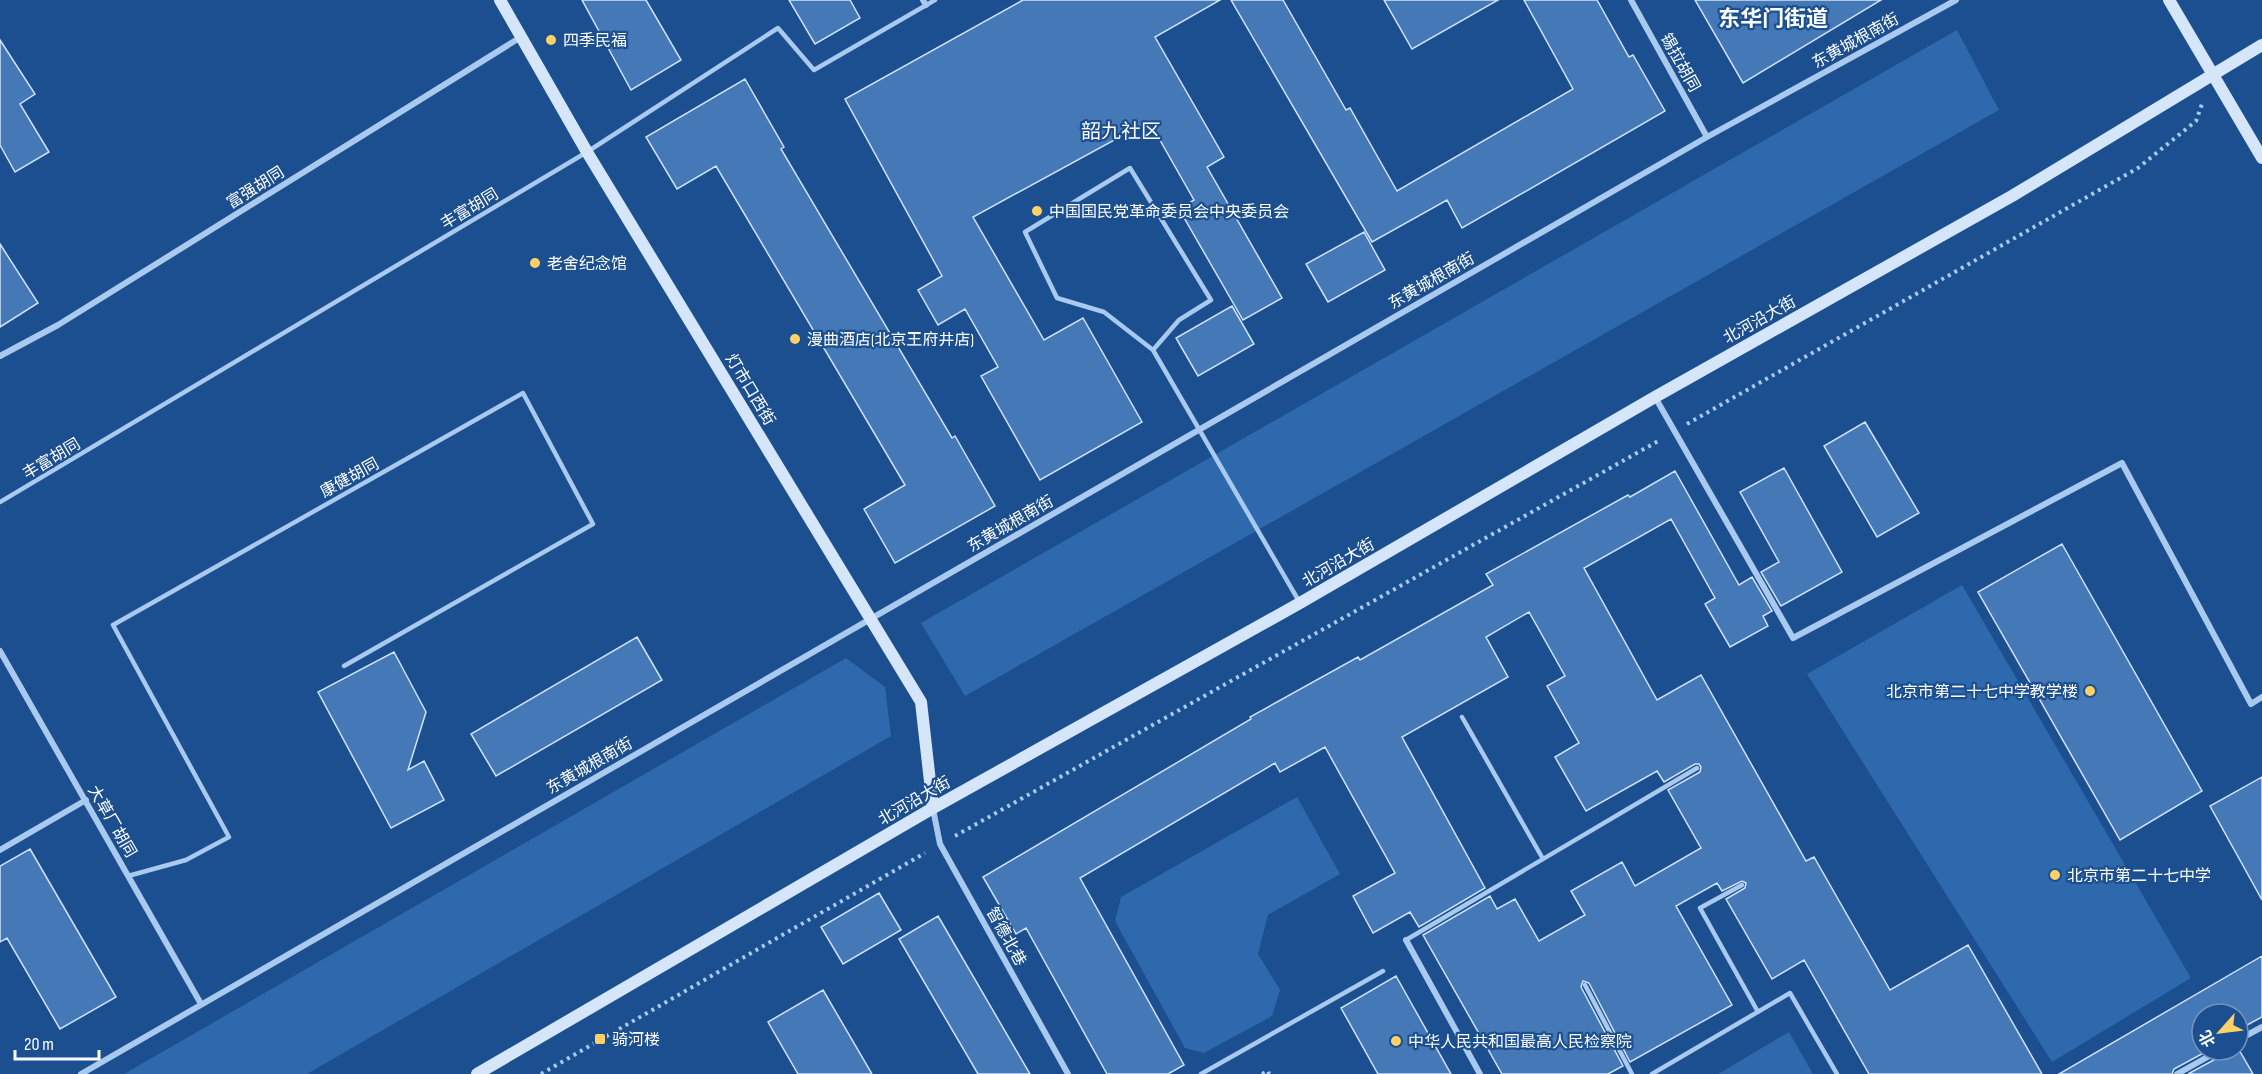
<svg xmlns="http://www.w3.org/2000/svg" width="2262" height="1074" font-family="'Sofia Sans Condensed','Noto Sans SC',sans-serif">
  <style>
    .green { fill: #2e69ad }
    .building { fill: #4478b7; stroke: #cfe3fa; stroke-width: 1.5 }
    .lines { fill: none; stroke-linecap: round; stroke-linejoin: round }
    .path { stroke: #a9c9ee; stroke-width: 4; stroke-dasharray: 3 4.5; stroke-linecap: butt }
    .lane { stroke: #a9c9ee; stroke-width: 4.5 }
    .street { stroke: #a9c9ee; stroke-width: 6 }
    .secondary { stroke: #d6e6fa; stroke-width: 12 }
    .poi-dot { fill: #ffd166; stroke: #1b4f8f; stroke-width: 2 }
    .labels { text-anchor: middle; stroke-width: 4.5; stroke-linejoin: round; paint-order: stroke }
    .poi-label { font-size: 16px; fill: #fff; stroke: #1b4f8f; text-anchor: start }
    .street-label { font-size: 16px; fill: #fff; stroke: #1b4f8f }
    .quarter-label { font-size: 20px; fill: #fff; stroke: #1b4f8f }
    .district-label { font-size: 22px; font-weight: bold; fill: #fff; stroke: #1b4f8f }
  </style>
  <rect width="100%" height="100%" fill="#1b4f8f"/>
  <path class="green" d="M 1957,30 L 1999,110 L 965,696 L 921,623 Z
    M 1962,585 L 2191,978 L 2052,1062 L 1807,674 Z
    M 846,658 L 885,687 L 891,736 L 307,1074 L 124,1074 Z
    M 1297,797 L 1340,874 L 1268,915 L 1258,954 L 1280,990 L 1272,1016 L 1204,1053 L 1185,1048 L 1115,921 L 1121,897 Z
    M 1789,1032 L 1813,1074 L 1718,1074 Z"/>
  <path class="building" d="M 582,0 L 646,0 L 681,60 L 631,90 Z
    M 789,0 L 850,0 L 860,18 L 815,44 Z
    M 1023,0 L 1220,0 L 1155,37 L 1224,157 L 1207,167 L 1282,298 L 1243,320 L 1179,209 L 1194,200 L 1149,121 L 973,217 L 1044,340 L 1083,318 L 1142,422 L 1040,480 L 981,376 L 998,367 L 965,309 L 938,325 L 918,290 L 942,276 L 845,99 Z
    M 1231,0 L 1283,0 L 1346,110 L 1350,108 L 1397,191 L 1573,89 L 1524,0 L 1597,0 L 1629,57 L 1633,55 L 1665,111 L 1462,228 L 1447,200 L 1372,242 Z
    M 1384,0 L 1498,0 L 1412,49 Z
    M 1695,0 L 1881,0 L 1743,83 Z
    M 0,40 L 35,94 L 20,104 L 49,152 L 15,172 L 0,145 Z
    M 745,79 L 784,147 L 781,149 L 952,438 L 955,436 L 995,506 L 895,563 L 864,509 L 905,485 L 716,166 L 677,189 L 646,137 Z
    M 1364,232 L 1385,270 L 1328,302 L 1306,264 Z
    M 0,244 L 38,303 L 0,327 Z
    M 1232,306 L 1254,344 L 1198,376 L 1176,338 Z
    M 1865,422 L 1919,513 L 1877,537 L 1824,446 Z
    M 1784,468 L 1842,572 L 1781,606 L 1761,572 L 1779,562 L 1740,492 Z
    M 1675,471 L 1739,585 L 1752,577 L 1772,611 L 1763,616 L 1768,626 L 1730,647 L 1705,604 L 1715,598 L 1671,519 L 1584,568 L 1657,700 L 1701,675 L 1806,861 L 1814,857 L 1890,990 L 1968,945 L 2042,1074 L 1869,1074 L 1804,960 L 1772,979 L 1726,899 L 1745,888 L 1746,883 L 1742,881 L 1722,891 L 1717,883 L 1676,906 L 1732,1005 L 1630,1062 L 1589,983 L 1583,981 L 1581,987 L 1623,1066 L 1608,1074 L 1502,1074 L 1423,935 L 1490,896 L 1497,909 L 1515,899 L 1539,941 L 1585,915 L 1571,891 L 1622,862 L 1635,886 L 1701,848 L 1668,790 L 1700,772 L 1701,767 L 1699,764 L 1695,764 L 1664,782 L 1657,771 L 1586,811 L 1555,757 L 1579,743 L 1547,686 L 1565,676 L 1529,612 L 1486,637 L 1508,677 L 1402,737 L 1485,888 L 1419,927 L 1410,912 L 1373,933 L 1353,896 L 1395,873 L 1325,747 L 1280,772 L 1275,763 L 1080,878 L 1184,1065 L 1168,1074 L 1107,1074 L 1026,928 L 1016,934 L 983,877 L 1251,719 L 1250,717 L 1358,657 L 1360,660 L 1493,585 L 1486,574 L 1628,495 L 1630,497 Z
    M 2062,544 L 2202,791 L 2120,840 L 1978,592 Z
    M 637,637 L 662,680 L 496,776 L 471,734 Z
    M 394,652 L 426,712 L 408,770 L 424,761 L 444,800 L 391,828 L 318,692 Z
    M 2262,777 L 2262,900 L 2210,806 Z
    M 30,849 L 116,997 L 60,1029 L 7,938 L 0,942 L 0,866 Z
    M 879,893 L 901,930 L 843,964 L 821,927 Z
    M 938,916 L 1030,1074 L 978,1074 L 899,939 Z
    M 2262,956 L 2262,1017 L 2238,1030 L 2238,1014 L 2202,1014 L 2202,1050 L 2209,1050 L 2174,1069 L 2172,1074 L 2059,1074 Z
    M 1396,976 L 1451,1074 L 1378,1074 L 1341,1008 Z
    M 823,990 L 872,1074 L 798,1074 L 768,1022 Z
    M 2238,1048 L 2253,1074 L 2188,1074 L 2223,1055 L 2225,1050 L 2238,1050 Z"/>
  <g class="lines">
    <path class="path" d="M 1687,424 L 2138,168 L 2196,121 L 2202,104
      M 955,836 L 1660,440
      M 541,1074 L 925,853
      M 1262,1074 L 1268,1071 L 1269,1074"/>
    <path class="lane" d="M 1153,350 L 1104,312 L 1057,298 L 1025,232 L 1130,168 L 1211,300 L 1179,320 L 1153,350 L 1300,603
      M 0,502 L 587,152 L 778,28 L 814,70 L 935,0
      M 1462,717 L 1543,859
      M 128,876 L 186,860 L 229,837 L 113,625 L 523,393 L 593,524 L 344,666
      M 1742,885 L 1700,908 L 1758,1012
      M 1406,940 L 1697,768
      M 1585,985 L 1632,1074
      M 1201,1074 L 1383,971
      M 1652,1074 L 1790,993 L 1837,1074"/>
    <path class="street" d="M 923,0 L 926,5
      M 1631,0 L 1707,137
      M 0,356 L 58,325 L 521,37
      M 1655,397 L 1793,638 L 2122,463 L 2251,704 L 2262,697
      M 0,651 L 201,1004
      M 933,809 L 940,844 L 1068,1074
      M 0,850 L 86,800
      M 1406,940 L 1480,1074
      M 2238,1040 L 2262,1027
      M 81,1074 L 1707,137 L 1956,0
      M 2177,1074 L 2220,1050"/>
    <path class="secondary" d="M 500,0 L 587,152 L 921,702 L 933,808
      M 2169,0 L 2262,158
      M 477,1074 L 933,808 L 1300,603 L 1655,397 L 2012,196 L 2262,45"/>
  </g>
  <g class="poi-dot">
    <circle cx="551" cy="40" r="6"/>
    <circle cx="1037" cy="211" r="6"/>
    <circle cx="535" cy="263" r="6"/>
    <circle cx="795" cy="339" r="6"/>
    <circle cx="2090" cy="691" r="6"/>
    <circle cx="2055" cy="875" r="6"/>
    <rect x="594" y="1033" width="12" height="12" rx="3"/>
    <circle cx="1396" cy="1041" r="6"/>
  </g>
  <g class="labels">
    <g class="poi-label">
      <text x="563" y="46">四季民福</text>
      <text x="1049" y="217">中国国民党革命委员会中央委员会</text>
      <text x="547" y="269">老舍纪念馆</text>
      <text x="807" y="345">漫曲酒店(北京王府井店)</text>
      <text x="2078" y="697" text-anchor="end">北京市第二十七中学教学楼</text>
      <text x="2067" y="881">北京市第二十七中学</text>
      <text x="612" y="1045">骑河楼</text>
      <text x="1408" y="1047">中华人民共和国最高人民检察院</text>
    </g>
    <g class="street-label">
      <text transform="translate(1855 40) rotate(-29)" y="6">东黄城根南街</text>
      <text transform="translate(1681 62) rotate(61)" y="6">锡拉胡同</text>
      <text transform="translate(255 187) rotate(-32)" y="6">富强胡同</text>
      <text transform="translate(469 208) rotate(-31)" y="6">丰富胡同</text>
      <text transform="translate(1431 280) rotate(-30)" y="6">东黄城根南街</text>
      <text transform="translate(1759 319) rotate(-29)" y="6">北河沿大街</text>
      <text transform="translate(751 389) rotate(59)" y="6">灯市口西街</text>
      <text transform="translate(51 458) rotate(-31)" y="6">丰富胡同</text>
      <text transform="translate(349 477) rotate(-29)" y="6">康健胡同</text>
      <text transform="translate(1010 523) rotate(-30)" y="6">东黄城根南街</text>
      <text transform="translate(1338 562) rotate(-30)" y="6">北河沿大街</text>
      <text transform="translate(589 765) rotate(-30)" y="6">东黄城根南街</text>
      <text transform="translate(914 800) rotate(-30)" y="6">北河沿大街</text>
      <text transform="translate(113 821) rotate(60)" y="6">大草厂胡同</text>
      <text transform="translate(1007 936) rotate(61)" y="6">智德北巷</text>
    </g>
    <g class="quarter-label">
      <text x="1121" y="138">韶九社区</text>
    </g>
    <g class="district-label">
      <text x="1773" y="26">东华门街道</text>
    </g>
  </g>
  <g transform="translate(2220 1032) rotate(242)"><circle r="28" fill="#1b4f8f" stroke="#7695bc" stroke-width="1.5"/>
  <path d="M0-4.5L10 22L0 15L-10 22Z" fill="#ffd166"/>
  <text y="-9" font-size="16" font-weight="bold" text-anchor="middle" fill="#ffffff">北</text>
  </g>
  <path d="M15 1050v9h84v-9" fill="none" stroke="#ffffff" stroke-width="3"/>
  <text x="24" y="1050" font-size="18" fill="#ffffff" stroke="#1b4f8f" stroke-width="4.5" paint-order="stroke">20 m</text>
</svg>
